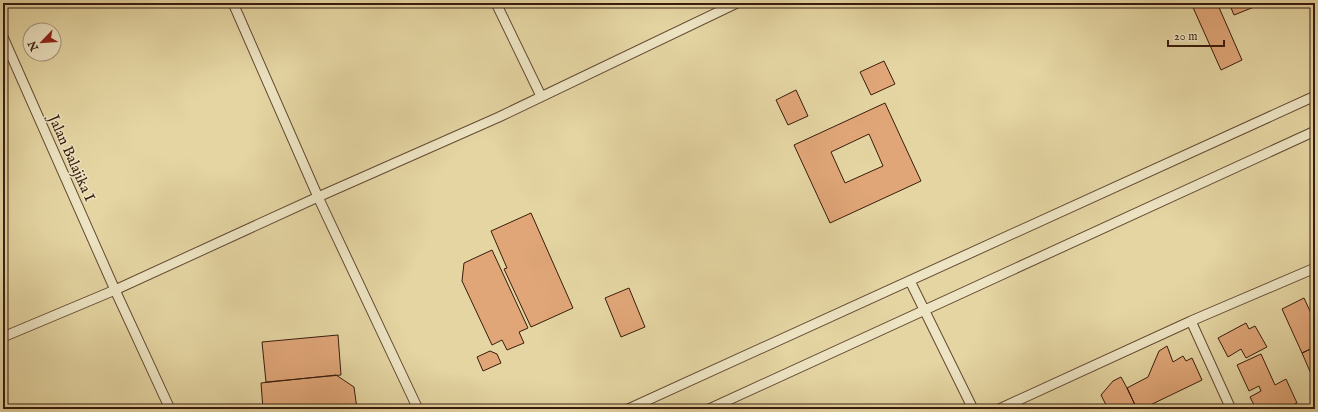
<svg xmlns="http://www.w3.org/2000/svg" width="1318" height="412" font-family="'IM FELL English',serif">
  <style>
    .building { fill: #e0a678; stroke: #3a1c0d; fill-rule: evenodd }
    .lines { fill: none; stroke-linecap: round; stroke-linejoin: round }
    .lane-casing { stroke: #644a32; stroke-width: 11 }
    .lane { stroke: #ede4c3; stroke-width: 9 }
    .labels { text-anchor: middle; stroke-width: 3; stroke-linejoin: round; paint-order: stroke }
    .street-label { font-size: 15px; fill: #3a1c0d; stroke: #ede4c3 }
  </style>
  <rect width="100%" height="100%" fill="#e4d5a2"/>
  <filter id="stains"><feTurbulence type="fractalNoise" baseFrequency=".005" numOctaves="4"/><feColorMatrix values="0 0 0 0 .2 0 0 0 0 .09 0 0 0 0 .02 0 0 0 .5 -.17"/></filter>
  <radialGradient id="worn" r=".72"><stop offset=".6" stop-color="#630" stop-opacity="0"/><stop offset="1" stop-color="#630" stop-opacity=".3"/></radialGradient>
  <path class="building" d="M 1191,3 L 1217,3 L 1242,60 L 1221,70 Z
    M 1229,3 L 1252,3 L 1254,7 L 1234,15 Z
    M 884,61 L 895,84 L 871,95 L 860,72 Z
    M 796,90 L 808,116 L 788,125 L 776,100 Z
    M 885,103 L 921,181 L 830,223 L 794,145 ZM 869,134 L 883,166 L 845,183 L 831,152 Z
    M 531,213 L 573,308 L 531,327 L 504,269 L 507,268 L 491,231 Z
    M 492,250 L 528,328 L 519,332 L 524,343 L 507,350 L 502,340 L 492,345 L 462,281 L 464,263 Z
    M 629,288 L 645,327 L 621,337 L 605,298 Z
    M 1304,298 L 1315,322 L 1315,347 L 1302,353 L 1282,309 Z
    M 1246,323 L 1249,329 L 1255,326 L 1267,347 L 1246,358 L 1241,349 L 1228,357 L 1218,338 Z
    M 338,335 L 341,375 L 266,382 L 262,342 Z
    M 1167,346 L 1173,362 L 1183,356 L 1186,361 L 1192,358 L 1202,380 L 1142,409 L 1137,409 L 1127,388 L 1148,377 L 1159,351 Z
    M 1315,347 L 1315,383 L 1302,353 Z
    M 490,351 L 497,354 L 501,363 L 483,371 L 477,357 Z
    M 1261,354 L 1275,385 L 1286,379 L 1297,403 L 1283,409 L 1256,409 L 1250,397 L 1261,391 L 1259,386 L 1249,391 L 1237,365 Z
    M 336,375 L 354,387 L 357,409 L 263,409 L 261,383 Z
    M 1121,377 L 1127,388 L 1137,409 L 1108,409 L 1101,395 L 1113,381 Z
    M 1071,405 L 1073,409 L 1062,409 Z"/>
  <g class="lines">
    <g class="lane-casing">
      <path id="lane" d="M 233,3 L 318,197 L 418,409
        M 496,3 L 541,96
        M 3,37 L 115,290 L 170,409
        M 910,281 L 973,409
        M 1191,321 L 1231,409
        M 3,337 L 115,290 L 318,197 L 499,117 L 737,3
        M 628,409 L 1315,96
        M 709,409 L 1315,131
        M 999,409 L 1191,321 L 1315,268"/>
    </g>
    <use href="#lane" class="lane"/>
  </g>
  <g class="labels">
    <g class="street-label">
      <text transform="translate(72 158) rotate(66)" y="5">Jalan Balajika I</text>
    </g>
  </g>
  <rect width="1318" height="412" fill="none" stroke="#e4d5a2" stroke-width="16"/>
  <rect x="4" y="4" width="1310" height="404" fill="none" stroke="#3a1c0d" stroke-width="2"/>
  <rect x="8" y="8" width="1302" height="396" fill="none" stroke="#3a1c0d"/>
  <g transform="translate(42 42) rotate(245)"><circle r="19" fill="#ede4c3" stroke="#a5947a"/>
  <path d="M0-3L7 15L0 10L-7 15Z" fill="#8f2418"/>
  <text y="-6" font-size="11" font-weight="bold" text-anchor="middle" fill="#3a1c0d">N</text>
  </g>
  <path d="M1168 40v6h56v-6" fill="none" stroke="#3a1c0d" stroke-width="2"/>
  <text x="1174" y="40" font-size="12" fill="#3a1c0d" stroke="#ede4c3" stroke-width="3" paint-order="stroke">20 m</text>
  <rect width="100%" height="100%" filter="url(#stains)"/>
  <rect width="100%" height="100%" fill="url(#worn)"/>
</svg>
